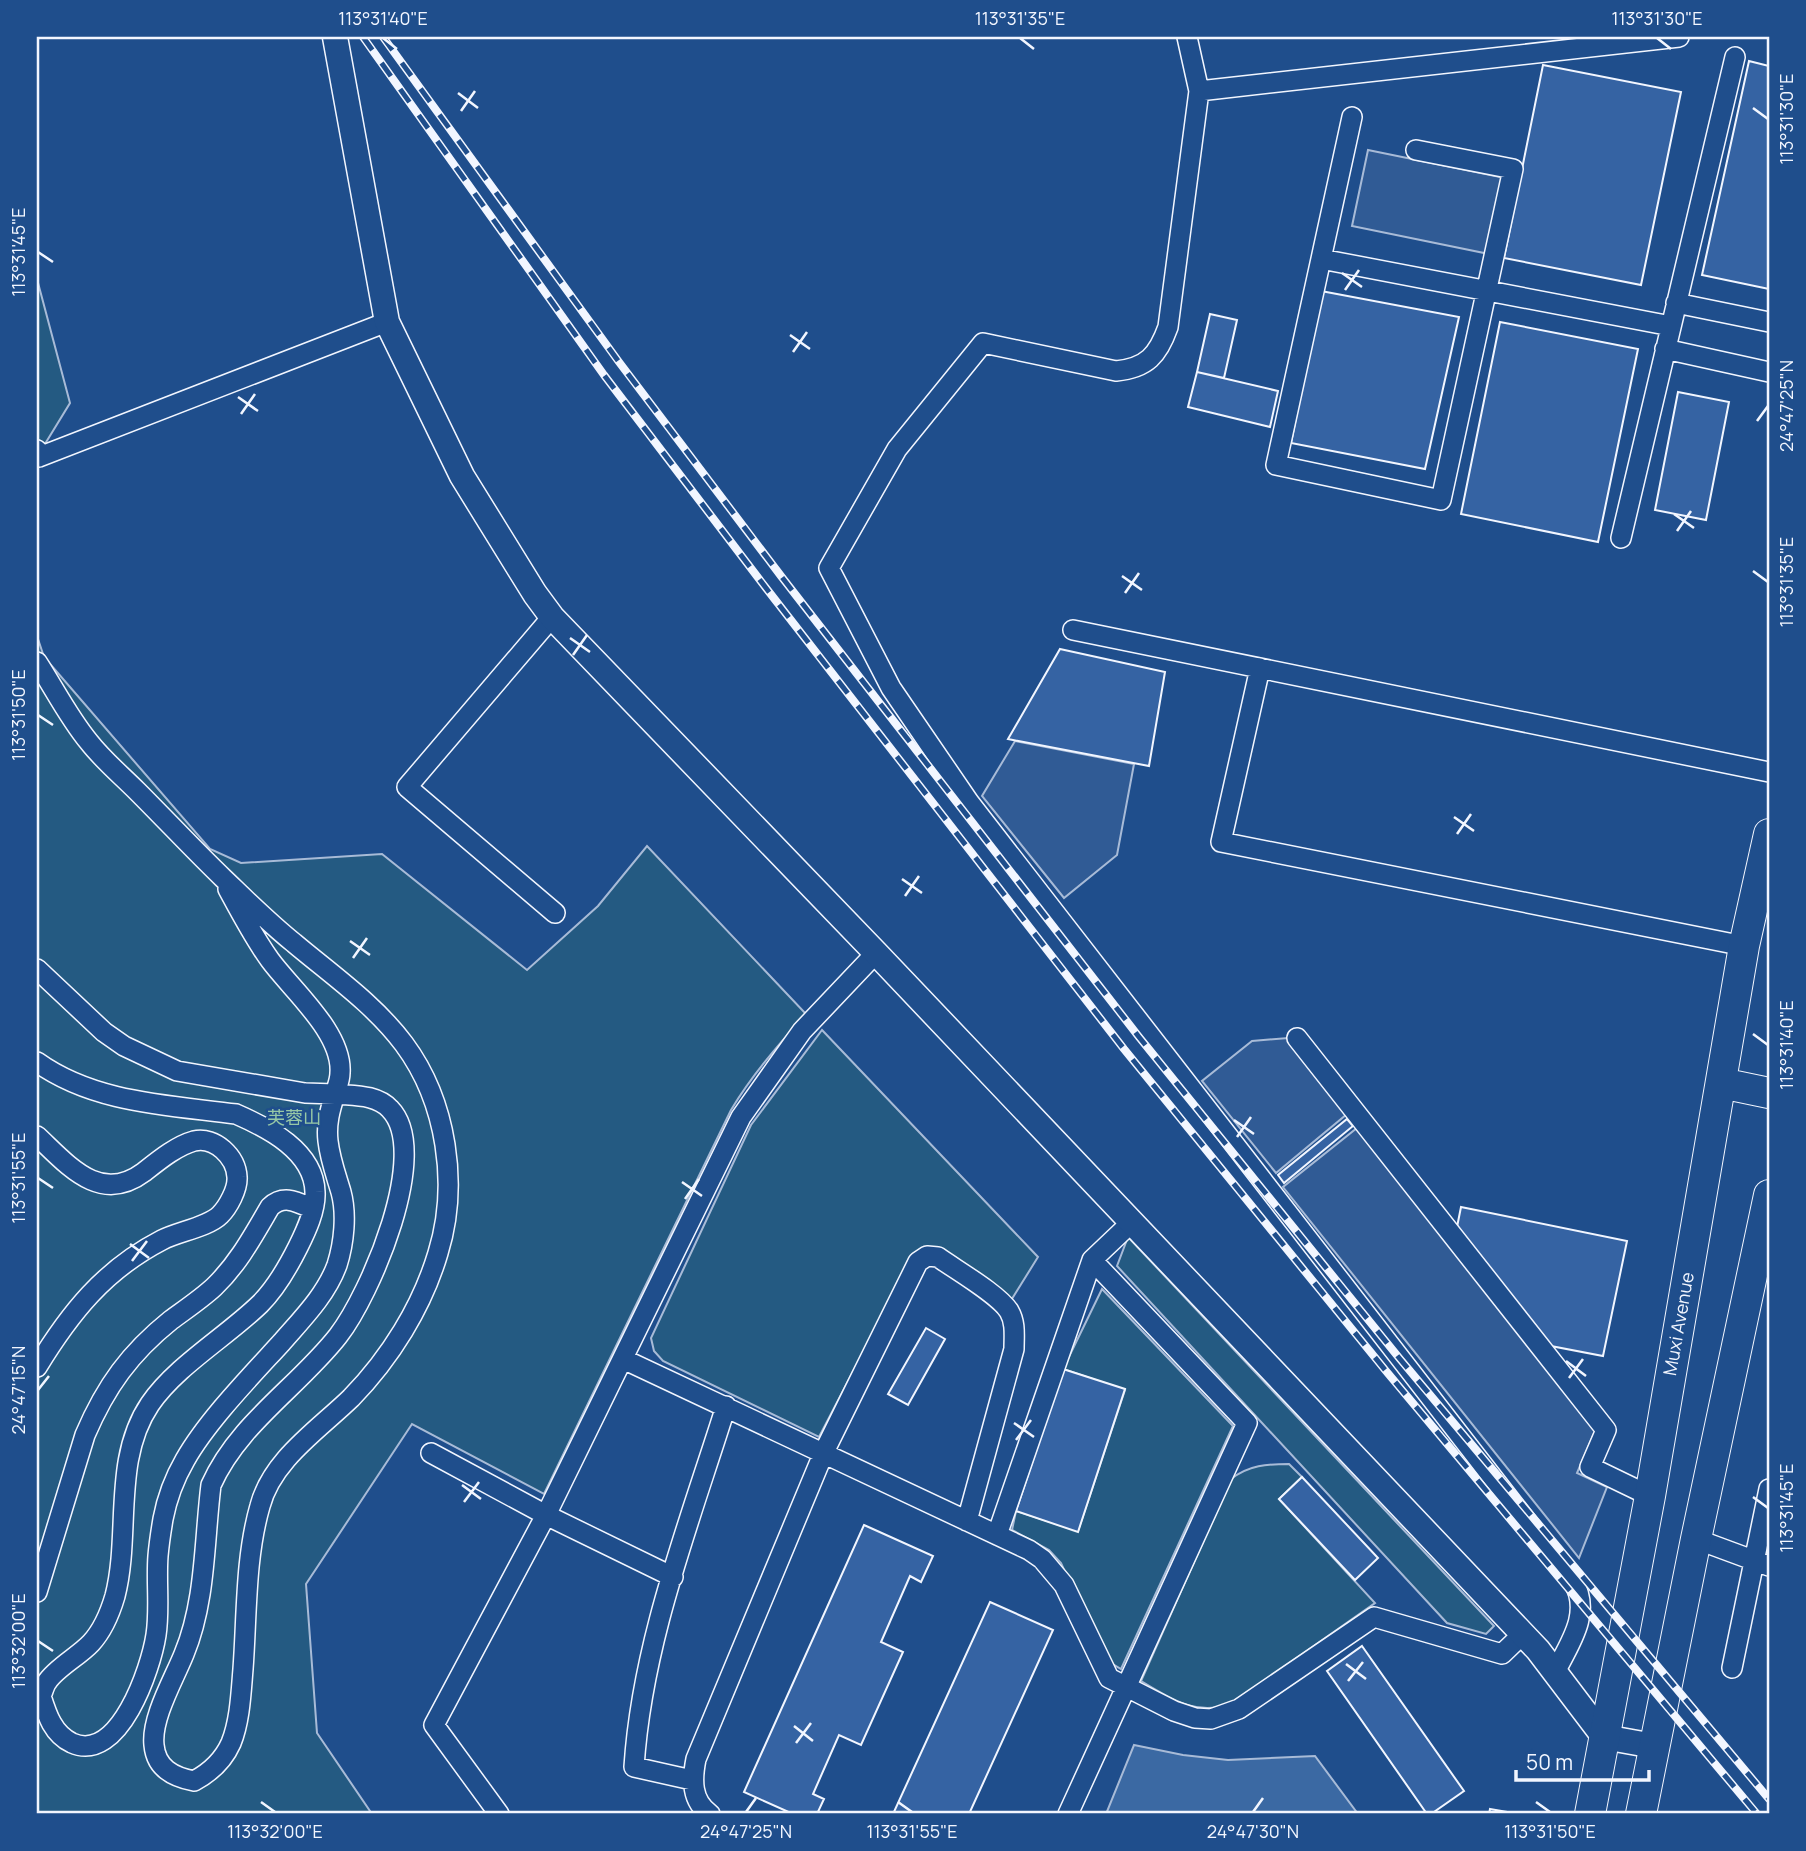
<svg xmlns="http://www.w3.org/2000/svg" width="1806" height="1851" font-family="Manrope,'Noto Sans SC',sans-serif">
  <style>
    .green { fill: #245a82; stroke: #a8bbd7; stroke-width: 2 }
    .parking { fill: #305b95; stroke: #a8bbd7; stroke-width: 2 }
    .water { fill: #3b69a3; stroke: #a8bbd7; stroke-width: 2 }
    .building { fill: #3563a3; stroke: #f2f6ff; stroke-width: 2 }
    .lines { fill: none; stroke-linecap: round; stroke-linejoin: round }
    .minor-casing { stroke: #f2f6ff; stroke-width: 22 }
    .major-casing { stroke: #f2f6ff; stroke-width: 27 }
    .highway-casing { stroke: #f2f6ff; stroke-width: 32 }
    .minor { stroke: #1f4e8c; stroke-width: 19 }
    .major { stroke: #1f4e8c; stroke-width: 24 }
    .highway { stroke: #1f4e8c; stroke-width: 30 }
    .rail-casing { stroke: #f2f6ff; stroke-width: 8 }
    .rail { stroke: #1f4e8c; stroke-width: 5; stroke-dasharray: 16; stroke-linecap: butt }
    .ticks { fill: none; stroke: #f2f6ff; stroke-width: 2.5 }
    .labels { text-anchor: middle; stroke-width: 5; stroke-linejoin: round; paint-order: stroke }
    .park-label { font-size: 18px; fill: #97c8a6; stroke: #1f4e8c }
    .street-label { font-size: 18px; fill: #f2f6ff; stroke: #1f4e8c }
    .neatline { fill: none; stroke: #f2f6ff; stroke-width: 2.5 }
    .ticks-label { font-size: 18px; text-anchor: middle; fill: #f2f6ff }
  </style>
  <rect width="100%" height="100%" fill="#1f4e8c"/>
  <path class="green" d="M 37,279 L 70,403 L 37,457 Z
    M 37,636 L 44,657 L 210,849 L 241,863 L 382,854 L 527,970 L 598,906 L 647,846 L 806,1014 C 779,1044 752,1075 731,1110 L 544,1494 L 412,1424 L 306,1584 L 317,1733 L 372,1814 L 37,1814 Z
    M 822,1030 L 1038,1257 L 1010,1302 L 942,1250 C 927,1245 922,1249 911,1260 L 819,1437 L 663,1361 L 654,1351 L 651,1338 L 751,1125 Z
    M 1128,1237 L 1494,1626 L 1486,1634 L 1447,1623 L 1117,1266 Z
    M 1102,1289 L 1233,1426 L 1121,1669 L 1106,1660 L 1061,1563 L 1049,1550 L 1012,1530 L 1016,1511 L 1078,1531 L 1125,1390 L 1063,1369 Z
    M 1289,1464 L 1302,1477 L 1279,1499 L 1375,1603 L 1231,1704 C 1194,1716 1172,1699 1141,1681 L 1231,1479 C 1249,1465 1267,1464 1289,1464 Z"/>
  <path class="parking" d="M 1368,150 L 1505,178 L 1489,254 L 1352,226 Z
    M 1015,741 L 1134,764 L 1117,855 L 1064,898 L 982,796 Z
    M 1288,1038 L 1347,1114 L 1276,1173 L 1202,1081 L 1252,1041 Z
    M 1357,1128 L 1595,1431 L 1577,1473 L 1607,1487 L 1579,1558 L 1283,1187 Z"/>
  <path class="water" d="M 1134,1745 L 1183,1755 L 1228,1760 L 1315,1756 L 1358,1814 L 1106,1814 Z"/>
  <path class="building" d="M 1749,61 L 1769,66 L 1769,289 L 1702,275 Z
    M 1543,65 L 1681,92 L 1641,285 L 1504,258 Z
    M 1321,291 L 1459,317 L 1425,469 L 1291,443 Z
    M 1210,314 L 1237,320 L 1224,378 L 1197,372 Z
    M 1500,322 L 1638,349 L 1598,542 L 1461,514 Z
    M 1197,372 L 1278,391 L 1270,427 L 1188,407 Z
    M 1678,392 L 1729,402 L 1706,520 L 1655,510 Z
    M 1060,649 L 1165,672 L 1149,766 L 1008,739 Z
    M 1347,1119 L 1353,1126 L 1284,1183 L 1278,1175 Z
    M 1461,1207 L 1627,1241 L 1603,1356 L 1551,1346 L 1457,1227 Z
    M 926,1328 L 945,1339 L 908,1405 L 888,1394 Z
    M 1063,1369 L 1125,1389 L 1078,1532 L 1016,1511 Z
    M 1302,1477 L 1378,1558 L 1355,1580 L 1279,1499 Z
    M 864,1525 L 933,1556 L 921,1582 L 910,1576 L 881,1642 L 903,1652 L 861,1745 L 839,1735 L 813,1794 L 824,1799 L 817,1814 L 793,1814 L 744,1792 Z
    M 990,1602 L 1053,1630 L 969,1814 L 893,1814 Z
    M 1362,1646 L 1464,1791 L 1431,1814 L 1427,1814 L 1327,1671 Z
    M 1490,1809 L 1519,1814 L 1489,1814 Z"/>
  <g class="lines">
    <g class="minor-casing">
      <path id="minor" d="M 1187,37 L 1199,91 L 1168,327 C 1158,355 1147,368 1116,371 L 983,343 L 897,449 L 829,568 L 891,688 L 969,802 L 1573,1581 C 1592,1613 1570,1643 1555,1672
        M 1199,91 L 1679,37
        M 1352,117 L 1276,465 L 1441,500 L 1513,169 L 1416,150
        M 1321,259 L 1671,326
        M 1676,303 L 1769,322
        M 1665,349 L 1769,372
        M 37,450 L 39,457 L 387,322
        M 1621,538 L 1735,57
        M 552,617 L 407,787 L 555,913
        M 1073,630 L 1769,772
        M 37,662 C 54,688 69,718 89,742 C 103,760 121,775 137,791 C 166,820 194,850 223,878 C 246,900 269,923 294,943 C 332,975 374,1004 404,1044 C 447,1102 459,1185 438,1253 C 422,1307 390,1358 351,1398 C 318,1430 272,1460 260,1506 C 245,1558 247,1616 243,1669 C 241,1693 240,1721 231,1743 C 223,1761 211,1772 194,1781 C 173,1777 156,1768 154,1745 C 151,1718 174,1679 184,1654 C 206,1601 204,1541 211,1485 C 238,1424 298,1387 338,1336 C 370,1295 432,1152 390,1109 C 376,1094 353,1096 335,1094 C 330,1110 326,1124 328,1141 C 330,1159 336,1175 341,1192 C 347,1214 344,1243 337,1265 C 326,1295 302,1319 282,1342 C 251,1376 207,1421 185,1460 C 174,1479 167,1498 163,1519 C 161,1531 159,1544 158,1556 C 156,1582 160,1609 156,1635 C 151,1668 119,1764 72,1743 C 53,1734 47,1715 41,1696 C 43,1692 44,1686 47,1682 C 56,1668 79,1656 91,1643 C 103,1630 110,1613 115,1596 C 131,1534 112,1460 150,1404 C 176,1366 226,1337 260,1304 C 275,1289 288,1267 298,1247 C 306,1231 316,1210 315,1192 C 314,1151 268,1128 236,1114 C 168,1105 94,1103 37,1062
        M 1260,668 L 1221,842 L 1744,946
        M 37,969 L 104,1032 L 124,1046 L 177,1071 L 305,1093 L 335,1094 C 337,1087 340,1080 340,1073 C 343,1033 292,990 270,960 C 254,938 241,913 228,889
        M 1297,1038 L 1606,1430 L 1590,1467 L 1650,1496
        M 37,1136 C 68,1165 100,1205 144,1172 C 158,1161 176,1146 194,1141 C 215,1136 236,1157 237,1177 C 238,1189 228,1207 220,1215 C 208,1227 177,1232 162,1240 C 104,1270 70,1313 37,1367
        M 623,1359 L 1029,1550 L 1042,1559 L 1064,1585 L 1109,1678 L 1174,1711 L 1195,1718 L 1211,1719 L 1239,1709 L 1374,1617 L 1502,1654 L 1523,1634
        M 431,1453 L 546,1515 L 673,1577
        M 997,1535 L 1092,1260 L 1132,1222
        M 1696,1539 L 1769,1566
        M 37,1592 L 85,1435 C 106,1386 130,1353 171,1320 C 186,1309 201,1299 214,1287 C 238,1264 253,1236 270,1207 C 284,1194 297,1202 313,1209
        M 1732,1668 L 1769,1489
        M 692,1780 L 634,1767 C 642,1643 689,1524 726,1406
        M 499,1814 L 434,1725 L 546,1515 L 741,1117 L 802,1031 L 876,953
        M 710,1814 C 691,1801 692,1779 696,1759 L 824,1452 L 918,1262 L 927,1256 L 938,1257 C 956,1270 998,1294 1009,1311 C 1016,1323 1014,1336 1014,1349 L 967,1521
        M 1068,1814 L 1247,1423 L 1092,1260"/>
    </g>
    <g class="major-casing">
      <path id="major" d="M 335,37 L 387,322 L 462,476 L 535,594 L 552,617 L 876,953 L 1538,1650 L 1604,1737 L 1654,1746"/>
    </g>
    <g class="highway-casing">
      <path id="highway" d="M 1721,1083 L 1769,1093
        M 1590,1814 L 1650,1496 L 1744,946 L 1769,834
        M 1641,1814 L 1696,1539 L 1769,1195"/>
    </g>
    <use href="#minor" class="minor"/>
    <use href="#major" class="major"/>
    <use href="#highway" class="highway"/>
    <g class="rail-casing">
      <path id="rail" d="M 363,37 L 604,375 L 766,588 L 1124,1049 L 1386,1371 L 1757,1814
        M 383,37 L 619,362 L 781,576 L 1139,1037 L 1400,1359 L 1769,1799"/>
    </g>
    <use href="#rail" class="rail"/>
  </g>
  <path class="ticks" d="M 383,38 L 397,49M 1020,38 L 1034,49M 1657,38 L 1671,49M 458,93 L 478,108M 1753,108 L 1768,119M 461,111 L 475,91M 38,252 L 53,262M 1342,273 L 1362,287M 1345,290 L 1359,270M 790,335 L 810,349M 793,352 L 807,332M 238,397 L 258,411M 241,414 L 255,394M 1757,421 L 1768,406M 1674,514 L 1694,528M 1677,531 L 1691,511M 1753,571 L 1768,582M 1122,576 L 1142,590M 1125,593 L 1139,573M 570,638 L 590,652M 573,655 L 587,635M 38,715 L 53,725M 1454,817 L 1474,831M 1457,834 L 1471,814M 902,879 L 922,893M 905,896 L 919,876M 350,941 L 370,955M 353,958 L 367,938M 1753,1034 L 1768,1045M 1234,1120 L 1254,1134M 1237,1137 L 1251,1117M 38,1178 L 53,1188M 682,1182 L 702,1196M 685,1199 L 699,1179M 130,1244 L 149,1258M 132,1261 L 147,1241M 1566,1361 L 1586,1376M 1569,1378 L 1583,1359M 38,1390 L 49,1376M 1014,1423 L 1034,1437M 1016,1440 L 1031,1420M 462,1485 L 481,1499M 1753,1497 L 1768,1508M 464,1502 L 479,1482M 38,1641 L 53,1651M 1346,1664 L 1366,1679M 1348,1681 L 1363,1662M 794,1726 L 813,1741M 796,1743 L 811,1723M 261,1802 L 275,1812M 898,1802 L 912,1812M 1536,1802 L 1550,1812M 746,1812 L 756,1798M 1253,1812 L 1263,1798"/>
  <g class="labels">
    <g class="park-label">
      <text x="294" y="1124">芙蓉山</text>
    </g>
    <g class="street-label">
      <text transform="translate(1679 1324) rotate(-80)" y="6">Muxi Avenue</text>
    </g>
  </g>
  <rect width="1806" height="1851" fill="none" stroke="#1f4e8c" stroke-width="77"/>
  <path d="M1516 1770v10h133v-10" fill="none" stroke="#f2f6ff" stroke-width="3.5"/>
  <text x="1526" y="1770" font-size="21" fill="#f2f6ff" stroke="#1f4e8c" stroke-width="5" paint-order="stroke">50 m</text>
  <rect x="38" y="38" width="1730" height="1774" class="neatline"/>
  <g class="ticks-label">
    <text x="383" y="25">113°31'40"E</text>
    <text x="1020" y="25">113°31'35"E</text>
    <text x="1657" y="25">113°31'30"E</text>
    <text transform="translate(1787 119) rotate(-90)" y="6">113°31'30"E</text>
    <text transform="translate(19 252) rotate(-90)" y="6">113°31'45"E</text>
    <text transform="translate(1787 406) rotate(-90)" y="6">24°47'25"N</text>
    <text transform="translate(1787 582) rotate(-90)" y="6">113°31'35"E</text>
    <text transform="translate(19 715) rotate(-90)" y="6">113°31'50"E</text>
    <text transform="translate(1787 1045) rotate(-90)" y="6">113°31'40"E</text>
    <text transform="translate(19 1178) rotate(-90)" y="6">113°31'55"E</text>
    <text transform="translate(19 1390) rotate(-90)" y="6">24°47'15"N</text>
    <text transform="translate(1787 1508) rotate(-90)" y="6">113°31'45"E</text>
    <text transform="translate(19 1641) rotate(-90)" y="6">113°32'00"E</text>
    <text x="275" y="1838">113°32'00"E</text>
    <text x="746" y="1838">24°47'25"N</text>
    <text x="912" y="1838">113°31'55"E</text>
    <text x="1253" y="1838">24°47'30"N</text>
    <text x="1550" y="1838">113°31'50"E</text>
  </g>
</svg>
